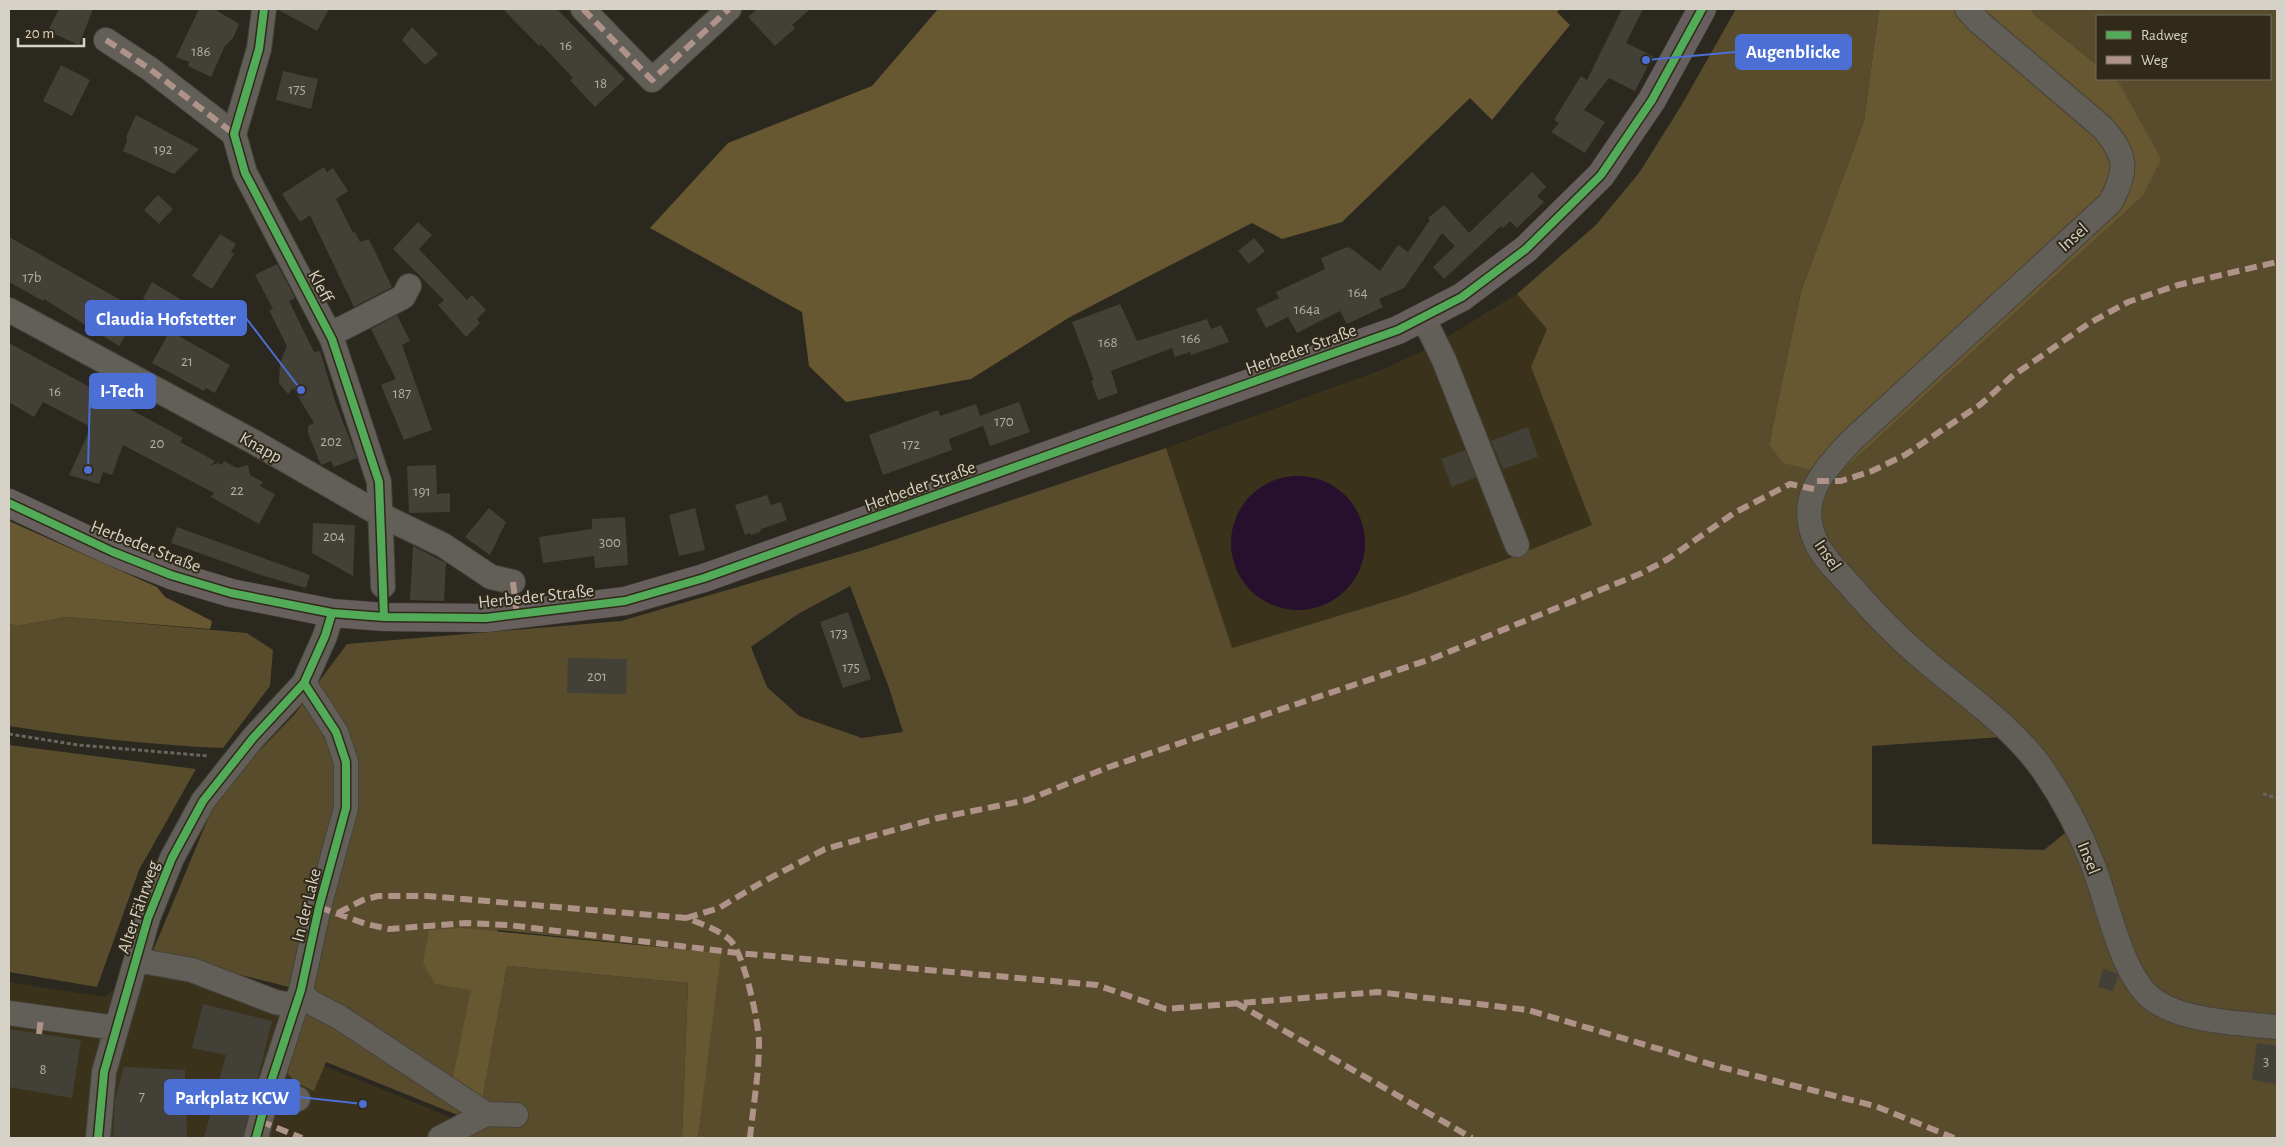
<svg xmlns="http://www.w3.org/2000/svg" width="2286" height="1147" font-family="'Alegreya Sans',sans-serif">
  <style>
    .built { fill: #3a321b }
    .green { fill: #594c2c; fill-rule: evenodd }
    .forest { fill: #685831 }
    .water { fill: #27102d }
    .building { fill: #434038 }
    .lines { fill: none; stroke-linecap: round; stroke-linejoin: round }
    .minor-casing { stroke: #46433b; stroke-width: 26 }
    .major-casing { stroke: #46433b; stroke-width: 29 }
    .path { stroke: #67655f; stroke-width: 3; stroke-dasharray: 4 2.5; stroke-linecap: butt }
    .minor { stroke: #625f58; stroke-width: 24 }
    .major { stroke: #665f5d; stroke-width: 28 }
    .quiet { stroke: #af9288; stroke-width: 6; stroke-dasharray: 12 6; stroke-linecap: butt }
    .cycleway-casing { stroke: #312a19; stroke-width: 11 }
    .cycleway { stroke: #51ab58; stroke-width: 8 }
    .labels { text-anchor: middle; stroke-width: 4; stroke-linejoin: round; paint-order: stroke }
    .number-label { font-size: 15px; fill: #b1aea3 }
    .street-label { font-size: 18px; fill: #d6d2c7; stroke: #312a19 }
    .leader { fill: none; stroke: #4b6fd4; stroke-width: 2 }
    .callout-dot { fill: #4b6fd4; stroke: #312a19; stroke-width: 2 }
    .callout { fill: #4b6fd4; stroke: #4b6fd4; stroke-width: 2 }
    .callout-label { font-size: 19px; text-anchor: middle; font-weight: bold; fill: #fff }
  </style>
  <rect width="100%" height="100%" fill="#2b281f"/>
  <path class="built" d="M 1691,109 L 1592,525 L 1507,559 L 1404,596 L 1232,648 L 1166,448 L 1381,370 L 1429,348 L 1517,294 L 1596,225 Z
    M 154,957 L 291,992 L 276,1046 L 501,1138 L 9,1138 L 9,982 L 105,997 Z"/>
  <path class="green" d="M 1736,9 L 1879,9 L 1864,121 L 1801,291 L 1769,444 L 1832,472 L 1841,472 L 2142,197 L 2119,83 L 2114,79 L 2270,79 L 2270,16 L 2097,16 L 2097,65 L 2035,15 L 2031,9 L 2277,9 L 2277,1138 L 698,1138 L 720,953 L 498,930 L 472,990 L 450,1090 L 486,1113 L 483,1096 L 507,966 L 688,983 L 682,1138 L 466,1138 L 477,1130 L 460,1116 L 326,1062 L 314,1091 L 297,1083 L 286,1072 L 298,1023 L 310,1009 L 301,990 L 152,953 L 212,809 L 257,753 L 294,715 L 347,644 L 621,621 L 864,550 L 1166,448 L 1232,648 L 1404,596 L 1507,559 L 1592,525 L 1531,367 L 1547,329 L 1517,294 L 1596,225 L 1639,173 L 1681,106 ZM 850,586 L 888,685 L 903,732 L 862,738 L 799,716 L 767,687 L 751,647 L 798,614 ZM 2002,737 L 2081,820 L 2044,850 L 1872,844 L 1872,746 Z
    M 66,617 L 247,633 L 273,650 L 270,686 L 223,748 C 151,745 80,737 9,726 L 9,624 L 17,626 Z
    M 9,745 L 196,769 L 139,870 L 97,987 L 9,972 Z"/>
  <path class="forest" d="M 938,9 L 1560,9 L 1557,12 L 1570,25 L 1492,120 L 1470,98 L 1342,222 L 1282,239 L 1252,223 L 1070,317 L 971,379 L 846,402 L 809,366 L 802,312 L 650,228 L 728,143 L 872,86 Z
    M 1879,9 L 2031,9 L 2035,15 L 2097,65 L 2097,79 L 2114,79 L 2119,83 L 2161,159 L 2142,197 L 1841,472 L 1813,470 L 1783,463 L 1769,444 L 1801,291 L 1864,121 Z
    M 9,521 L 157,587 L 165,597 L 212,621 L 210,629 L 66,617 L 17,626 L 9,624 Z
    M 462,928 L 721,953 L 698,1138 L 682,1138 L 688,983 L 507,966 L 483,1096 L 486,1114 L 450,1090 L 471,990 L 435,984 L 423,963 L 429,930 Z"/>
  <path class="water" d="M1231 543a67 67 0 1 1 134 0a67 67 0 1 1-134 0Z"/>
  <path class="building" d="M 59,9 L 93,9 L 79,45 L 48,31 Z
    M 199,9 L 214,9 L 239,24 L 233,38 L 225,46 L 211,77 L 188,66 L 189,62 L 176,57 Z
    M 277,9 L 329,9 L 317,31 Z
    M 503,9 L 557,9 L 625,79 L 595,107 L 570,80 L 573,78 L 541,44 L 539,46 Z
    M 757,9 L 810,9 L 792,25 L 795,28 L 775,46 L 748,17 Z
    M 1622,9 L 1643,9 L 1626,43 L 1653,56 L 1635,91 L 1609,78 L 1584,110 L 1605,122 L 1585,153 L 1551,132 L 1559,123 L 1554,120 L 1581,76 L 1587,80 Z
    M 412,27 L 438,54 L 425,65 L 402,40 Z
    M 61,65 L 90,80 L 72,116 L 43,101 Z
    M 283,71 L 318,79 L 311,109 L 276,100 Z
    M 136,115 L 199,149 L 174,174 L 123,151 L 127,141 L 126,137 Z
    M 324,167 L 327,172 L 333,168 L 348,191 L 336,199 L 353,233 L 355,232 L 360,242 L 369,239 L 392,287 L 354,307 L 310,215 L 300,222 L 282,194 Z
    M 1532,172 L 1546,187 L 1537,196 L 1544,202 L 1517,228 L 1510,221 L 1503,228 L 1501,226 L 1444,279 L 1433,267 L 1455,246 L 1442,233 L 1404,288 L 1379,299 L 1383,307 L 1347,324 L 1340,311 L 1297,333 L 1288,317 L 1266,328 L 1256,309 L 1279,298 L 1276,292 L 1325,269 L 1321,258 L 1347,247 L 1352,249 L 1380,271 L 1398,245 L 1408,252 L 1430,220 L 1428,218 L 1444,205 L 1469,233 Z
    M 158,195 L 173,209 L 159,224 L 144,210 Z
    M 418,222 L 432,235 L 419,249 L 467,300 L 472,295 L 486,310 L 477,319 L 480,323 L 466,337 L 438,305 L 444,300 L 393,249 Z
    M 220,234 L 236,244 L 231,252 L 234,254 L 212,289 L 192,276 Z
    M 9,237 L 140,311 L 119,346 L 44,299 L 43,301 L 9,282 Z
    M 1254,238 L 1265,251 L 1249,264 L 1238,251 Z
    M 277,264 L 295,298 L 289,301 L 314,352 L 320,351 L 336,404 L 357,458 L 334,467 L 331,461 L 321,465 L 308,433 L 308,426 L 314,423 L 293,388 L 288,394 L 279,383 L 280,363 L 287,346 L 269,310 L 273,309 L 255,275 Z
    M 152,282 L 188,304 L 178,320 L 143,298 Z
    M 1120,304 L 1137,341 L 1207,319 L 1211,329 L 1221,325 L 1229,342 L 1191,355 L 1190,352 L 1175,357 L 1172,348 L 1111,371 L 1118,393 L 1098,400 L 1091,381 L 1094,380 L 1072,322 Z
    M 397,315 L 410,341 L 402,345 L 432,430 L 404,440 L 381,385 L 396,379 L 371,329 Z
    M 170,331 L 230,365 L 215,393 L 206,388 L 204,391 L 152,363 Z
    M 9,343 L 183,438 L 180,442 L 215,461 L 210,466 L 218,463 L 222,465 L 224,461 L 237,468 L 248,465 L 250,475 L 263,482 L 260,486 L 275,494 L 259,524 L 211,497 L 214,493 L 123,445 L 112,475 L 103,472 L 99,484 L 69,475 L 91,427 L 43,402 L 34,417 L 9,402 Z
    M 1019,402 L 1030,432 L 990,446 L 983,426 L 949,439 L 952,450 L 883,475 L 869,435 L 938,410 L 940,416 L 976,404 L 980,416 Z
    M 1528,427 L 1538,457 L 1503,469 L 1491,441 Z
    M 1465,450 L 1476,477 L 1452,487 L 1441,459 Z
    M 436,465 L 437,494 L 450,493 L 450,512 L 409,513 L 407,466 Z
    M 767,495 L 771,505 L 781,502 L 787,520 L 761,529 L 760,532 L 751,535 L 749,533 L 745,535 L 735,505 Z
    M 489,508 L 506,522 L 490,555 L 465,537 Z
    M 695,508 L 705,550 L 679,556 L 669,515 Z
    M 625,517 L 628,565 L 595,568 L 594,556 L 543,563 L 539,537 L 592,529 L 592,519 Z
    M 313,523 L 355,525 L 353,576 L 312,553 Z
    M 177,527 L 310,575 L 306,588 L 264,576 L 171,543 Z
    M 413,546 L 446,563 L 444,601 L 410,600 Z
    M 848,612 L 871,679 L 843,688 L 820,622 Z
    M 568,658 L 627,659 L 626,694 L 567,693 Z
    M 2103,969 L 2116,973 L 2118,976 L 2113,991 L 2098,987 Z
    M 203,1004 L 272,1021 L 243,1138 L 204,1138 L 226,1055 L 192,1048 Z
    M 9,1029 L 81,1040 L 72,1098 L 9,1087 Z
    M 2257,1043 L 2277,1046 L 2277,1084 L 2252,1080 Z
    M 124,1067 L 185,1070 L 187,1138 L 113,1138 L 115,1100 Z"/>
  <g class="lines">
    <g class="minor-casing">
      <path id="minor" d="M 264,9 L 259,49 L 234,134 L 245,173 L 332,339 L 379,482 L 383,586
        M 583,9 L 652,80 L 729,9
        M 1967,9 L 1979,22 L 2103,128 C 2127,156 2128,170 2110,203 L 1851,441 C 1823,472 1796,498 1816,542 C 1823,558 1838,572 1849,584 C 1873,612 1900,640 1928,663 C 1967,696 2010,725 2041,767 C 2062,797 2080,831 2093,865 C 2108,903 2120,971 2150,997 C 2179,1022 2240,1023 2277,1027
        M 106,40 L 150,69 L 234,134
        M 9,310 L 254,442 L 381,515 L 443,545 L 491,577 L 513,582
        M 1423,317 L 1444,360 L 1517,545
        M 329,332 L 343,328 L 403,297 L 409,286
        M 136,960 L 192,970 L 275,1002 L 296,1006
        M 301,990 L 308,1001 L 339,1017 L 486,1114 L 516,1115
        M 9,1013 L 116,1028
        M 270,1085 L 298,1099
        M 98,1138 L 104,1072 L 148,918 L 172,858 L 203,801 L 253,738 L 304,683 L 325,636 L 332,613
        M 256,1138 L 270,1085 L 301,990 L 319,907 L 346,808 L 346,762 L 336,732 L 304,683
        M 440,1138 L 486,1114"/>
    </g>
    <g class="major-casing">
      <path id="major" d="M 9,503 L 113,552 L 171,575 L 231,593 L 332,613 L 384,617 L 486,618 L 625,601 L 704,578 L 1398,330 L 1462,297 L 1526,249 L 1601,175 L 1652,100 L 1702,9"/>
    </g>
    <path class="path" d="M 9,734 L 78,745 L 209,756
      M 2263,794 L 2277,798"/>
    <use href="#minor" class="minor"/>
    <use href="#major" class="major"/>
    <path class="quiet" d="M 583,9 L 652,80 L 729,9
      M 106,40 L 150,69 L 234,134
      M 1817,481 L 1841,481 L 1872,471 L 1905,455 L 1981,404 L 2011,377 L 2088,324 L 2128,302 L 2178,285 L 2277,262
      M 513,582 L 517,615
      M 319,907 L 366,924 L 389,929 L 466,923 L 508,925 L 738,953 L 1097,985 L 1166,1009 L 1378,992 L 1528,1010 L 1720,1067 L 1875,1106 L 1954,1138
      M 338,913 L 363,900 L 378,896 L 427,896 L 686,918 C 700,923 719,930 730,940 C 744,953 759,1023 759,1043 C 759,1074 753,1107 750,1138
      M 686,918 L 719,908 L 759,884 L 825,849 L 938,818 L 1027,800 L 1109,767 L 1434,658 L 1642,573 L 1668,559 L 1734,513 L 1790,484 L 1814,489
      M 1236,1003 L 1472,1138
      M 39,1034 L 41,1018
      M 260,1121 L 302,1138"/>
    <g class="cycleway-casing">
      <path id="cycleway" d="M 264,9 L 259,49 L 234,134 L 245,173 L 332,339 L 379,482 L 384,617
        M 9,503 L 113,552 L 171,575 L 231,593 L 332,613 L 384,617 L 486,618 L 625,601 L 704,578 L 1398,330 L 1462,297 L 1526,249 L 1601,175 L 1652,100 L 1702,9
        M 98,1138 L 104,1072 L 148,918 L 172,858 L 203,801 L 253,738 L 304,683 L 325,636 L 332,613
        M 256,1138 L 270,1085 L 301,990 L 319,907 L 346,808 L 346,762 L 336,732 L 304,683"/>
    </g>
    <use href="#cycleway" class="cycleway"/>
  </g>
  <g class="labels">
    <g class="number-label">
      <text x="566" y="50">16</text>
      <text x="201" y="56">186</text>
      <text x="601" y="88">18</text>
      <text x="297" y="94">175</text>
      <text x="163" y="154">192</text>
      <text x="32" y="282">17b</text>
      <text x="1358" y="297">164</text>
      <text x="1307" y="314">164a</text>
      <text x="1191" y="343">166</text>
      <text x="1108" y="347">168</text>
      <text x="187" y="366">21</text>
      <text x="55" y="396">16</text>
      <text x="402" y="398">187</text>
      <text x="1004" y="426">170</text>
      <text x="331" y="446">202</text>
      <text x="157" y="448">20</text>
      <text x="911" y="449">172</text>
      <text x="237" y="495">22</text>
      <text x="422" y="496">191</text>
      <text x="334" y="541">204</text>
      <text x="610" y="547">300</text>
      <text x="839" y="638">173</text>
      <text x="851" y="672">175</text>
      <text x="597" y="681">201</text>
      <text x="2266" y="1066">3</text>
      <text x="43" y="1074">8</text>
      <text x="142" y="1101">7</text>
    </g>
    <g class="street-label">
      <text transform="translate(2073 237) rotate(-42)" y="6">Insel</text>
      <text transform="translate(321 286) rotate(62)" y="6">Kleff</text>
      <text transform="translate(1301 349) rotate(-20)" y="6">Herbeder Straße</text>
      <text transform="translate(261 447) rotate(29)" y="6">Knapp</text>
      <text transform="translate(920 486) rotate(-20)" y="6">Herbeder Straße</text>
      <text transform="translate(146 546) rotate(21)" y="6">Herbeder Straße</text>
      <text transform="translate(1828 555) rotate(56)" y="6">Insel</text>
      <text transform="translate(536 596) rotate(-6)" y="6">Herbeder Straße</text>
      <text transform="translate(2089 858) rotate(68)" y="6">Insel</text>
      <text transform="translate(306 905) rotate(-76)" y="6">In der Lake</text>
      <text transform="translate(138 907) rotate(-71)" y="6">Alter Fährweg</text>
    </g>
  </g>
  <path class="leader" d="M1646 60L1736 52M301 390L246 318M88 470L90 391M363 1104L299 1097"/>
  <g class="callout-dot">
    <circle cx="1646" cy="60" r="5"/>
    <circle cx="301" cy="390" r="5"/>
    <circle cx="88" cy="470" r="5"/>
    <circle cx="363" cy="1104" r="5"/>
  </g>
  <g class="callout">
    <rect x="1736" y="35" width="115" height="34" rx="5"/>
    <rect x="86" y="301" width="160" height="34" rx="5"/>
    <rect x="90" y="374" width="65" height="34" rx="5"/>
    <rect x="165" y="1080" width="134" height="34" rx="5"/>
  </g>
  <g class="callout-label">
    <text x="1793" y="58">Augenblicke</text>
    <text x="166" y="325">Claudia Hofstetter</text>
    <text x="122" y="397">I-Tech</text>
    <text x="232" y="1104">Parkplatz KCW</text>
  </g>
  <rect width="2286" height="1147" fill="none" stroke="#d6d2c7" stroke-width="20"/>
  <rect x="2096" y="15" width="175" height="65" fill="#312a19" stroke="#736d5f"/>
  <rect x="2106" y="31" width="25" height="8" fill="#51ab58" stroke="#736d5f"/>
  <text x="2141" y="40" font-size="15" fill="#d6d2c7">Radweg</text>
  <rect x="2106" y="56" width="25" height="8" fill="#af9288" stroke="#736d5f"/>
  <text x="2141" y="65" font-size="15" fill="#d6d2c7">Weg</text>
  <path d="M18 38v8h66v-8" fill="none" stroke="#d6d2c7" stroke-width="2.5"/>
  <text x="25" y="38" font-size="15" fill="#d6d2c7" stroke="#312a19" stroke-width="4" paint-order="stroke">20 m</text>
</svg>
